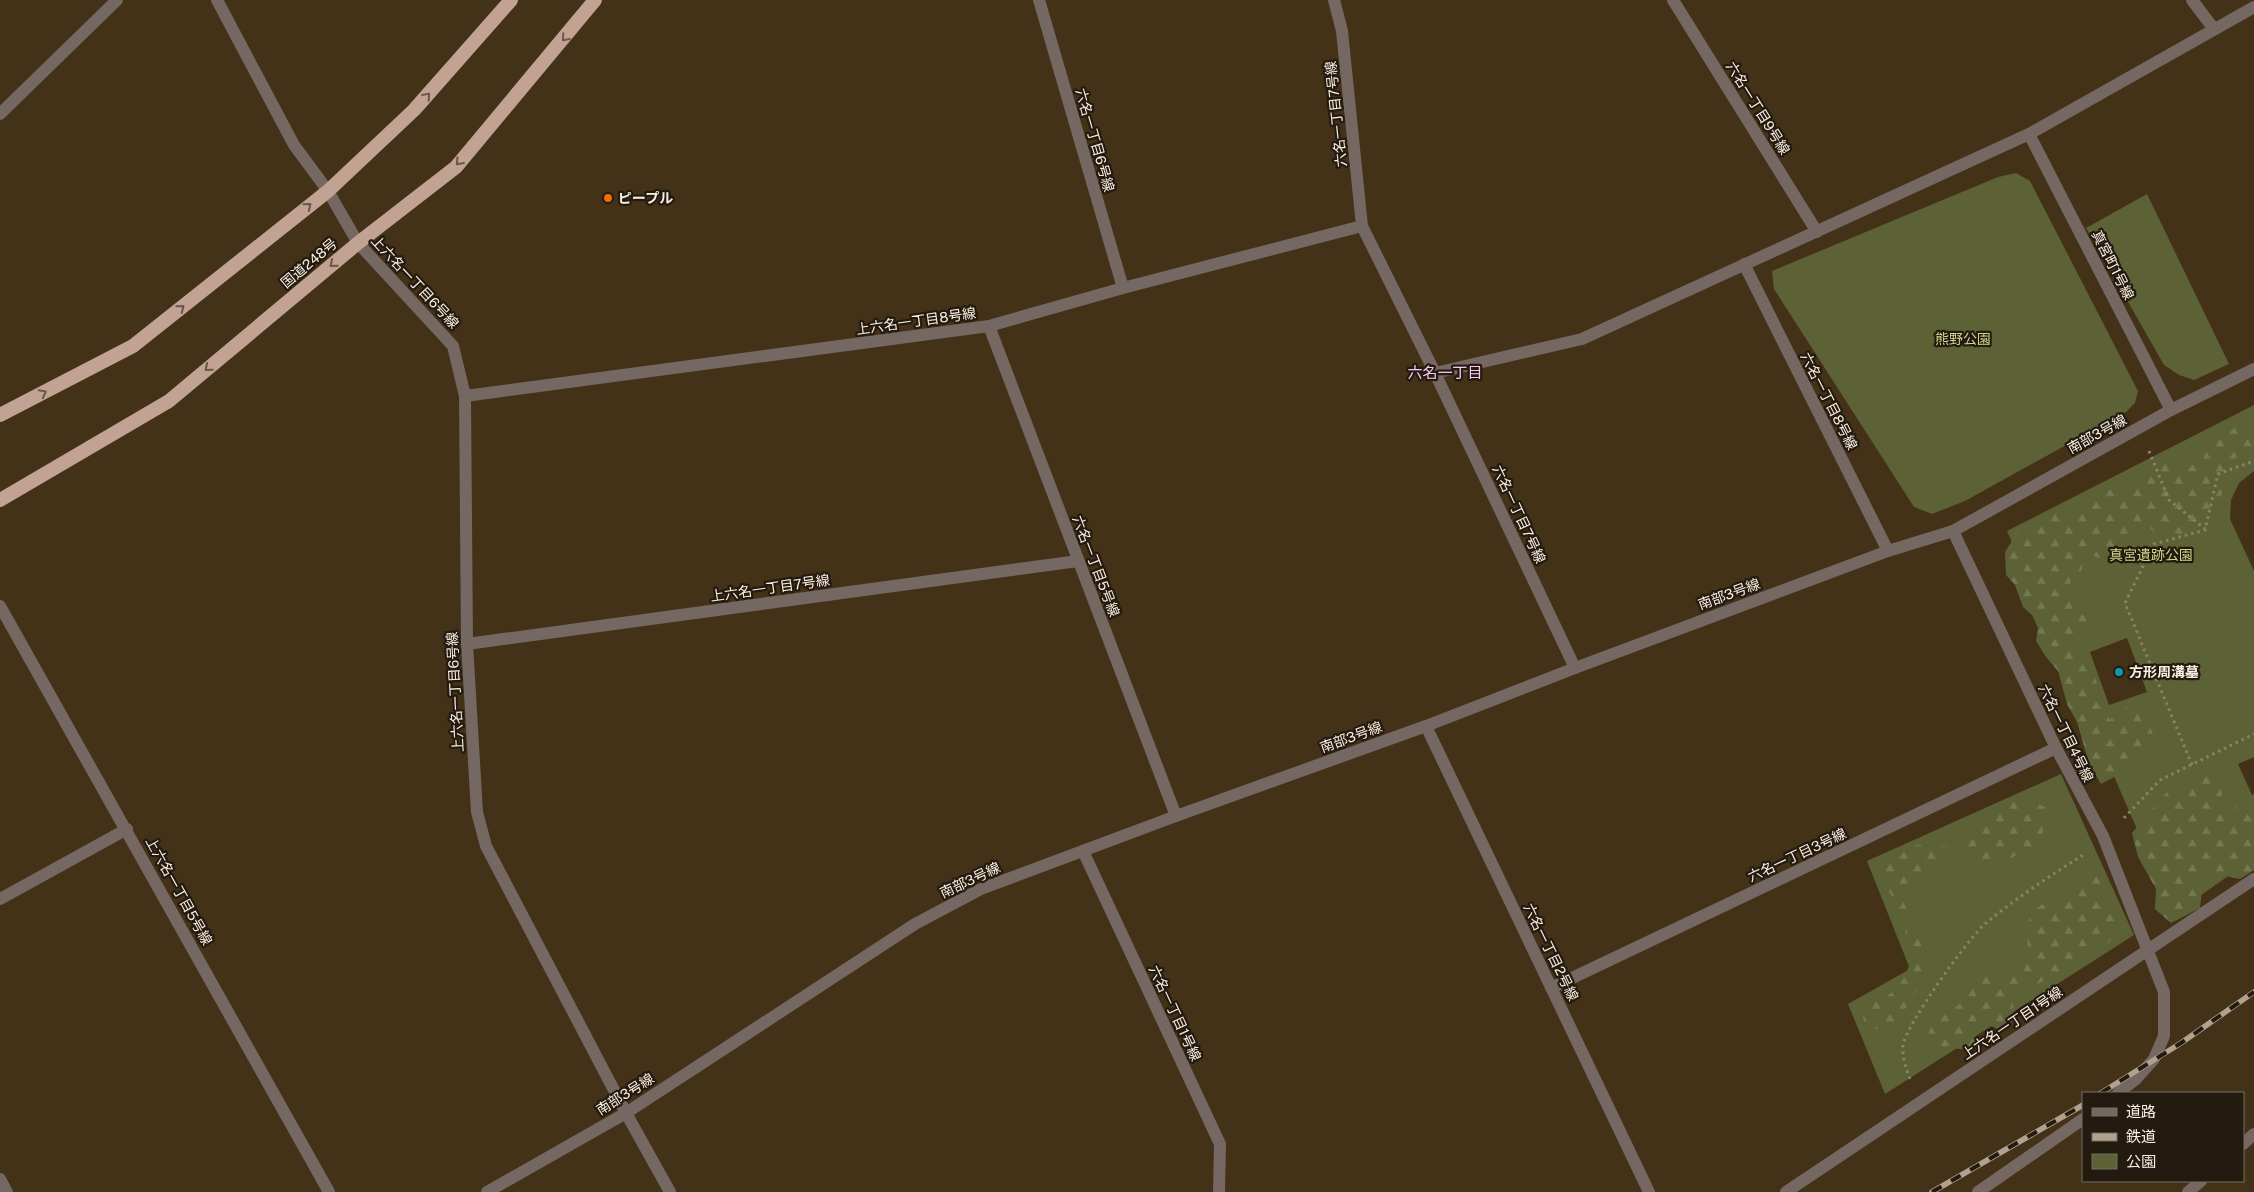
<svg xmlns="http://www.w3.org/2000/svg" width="2254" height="1192" font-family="'Public Sans','Noto Sans JP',sans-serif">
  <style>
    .green { fill: #5c6236; fill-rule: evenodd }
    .forest { fill: url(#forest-firs) }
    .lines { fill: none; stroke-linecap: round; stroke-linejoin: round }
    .path { stroke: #8e7f6a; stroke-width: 3; stroke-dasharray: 2.5 4; stroke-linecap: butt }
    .minor { stroke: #756761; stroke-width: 12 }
    .tertiary { stroke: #756761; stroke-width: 12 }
    .trunk { stroke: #c2a293; stroke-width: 14 }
    .rail-casing { stroke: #b1a28f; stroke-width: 5.5 }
    .rail { stroke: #231a10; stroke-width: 4; stroke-dasharray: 11; stroke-linecap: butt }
    .oneway { stroke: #6b574b }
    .food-dot { fill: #e8710a; stroke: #231a10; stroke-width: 2 }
    .culture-dot { fill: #0f9aa8; stroke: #231a10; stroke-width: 2 }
    .labels { text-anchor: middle; stroke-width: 4.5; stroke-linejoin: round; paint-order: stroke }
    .street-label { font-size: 14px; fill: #fbefe0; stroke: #231a10 }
    .poi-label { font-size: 14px; font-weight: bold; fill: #fbefe0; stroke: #231a10; text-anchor: start }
    .park-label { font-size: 14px; fill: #cbd689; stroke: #231a10 }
    .neighbourhood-label { font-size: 15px; fill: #fbc7f2; stroke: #231a10 }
  </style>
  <defs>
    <pattern id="forest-firs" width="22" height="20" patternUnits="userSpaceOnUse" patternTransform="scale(1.25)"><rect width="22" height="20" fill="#5c6236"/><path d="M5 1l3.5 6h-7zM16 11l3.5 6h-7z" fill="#747953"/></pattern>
  </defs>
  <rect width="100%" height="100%" fill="#433118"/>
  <path class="green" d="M 2016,173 L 2030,181 L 2138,391 L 2135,403 L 2126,412 L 1965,501 L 1932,514 L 1914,507 L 1774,289 L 1772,271 L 1998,177 Z
    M 2147,194 L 2229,364 L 2194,380 L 2179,375 L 2164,365 L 2086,228 Z
    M 2254,405 L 2254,471 L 2239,483 L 2231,500 L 2230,519 L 2254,571 L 2254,757 L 2238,764 L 2252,795 L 2254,794 L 2254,858 L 2174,914 L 2007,531 ZM 2127,638 L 2147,692 L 2109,705 L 2090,652 Z
    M 2061,774 L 2134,935 L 1885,1094 L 1848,1004 L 1910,969 L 1867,861 Z"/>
  <path class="forest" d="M 2254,421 L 2254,451 L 2233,459 L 2225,480 L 2218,510 L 2200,513 L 2193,525 L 2185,547 L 2159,537 L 2143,521 L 2131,543 L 2115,548 L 2099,558 L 2085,552 L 2081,573 L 2069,576 L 2073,595 L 2097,622 L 2077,640 C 2077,644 2076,649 2078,652 C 2084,667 2103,677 2096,695 L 2110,720 L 2118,710 L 2137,706 L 2146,719 L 2156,740 L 2148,748 L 2131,750 L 2127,770 L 2101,784 L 2089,763 L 2077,722 L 2067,704 L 2058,671 L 2046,657 L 2036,641 L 2038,628 L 2032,615 L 2023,607 L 2015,585 L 2006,575 L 2005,552 L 2020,528 L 2036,529 L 2036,522 L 2056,510 L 2078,510 L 2093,495 L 2120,485 L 2132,491 L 2135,475 L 2167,461 L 2183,469 L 2202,461 L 2209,447 L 2242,422 Z
    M 2209,768 L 2223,775 L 2221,811 L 2233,816 L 2241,795 L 2254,801 L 2254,841 L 2251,845 L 2254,851 L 2254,870 L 2240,879 L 2204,872 L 2200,908 L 2171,923 L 2155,909 L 2156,889 L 2138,857 L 2132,833 L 2167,792 L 2192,783 Z
    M 2021,796 L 2045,807 L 2041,850 L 2020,853 L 1995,867 L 1966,851 C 1937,856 1935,860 1922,886 L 1908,887 L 1900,895 C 1910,917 1936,958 1923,981 C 1912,1000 1899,1015 1891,1034 L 1873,1028 L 1865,1030 L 1862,1008 C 1899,993 1902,987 1915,949 L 1906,942 L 1905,921 L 1875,865 L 1893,855 L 1917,845 L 1953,846 L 1968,833 L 1966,829 Z
    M 2098,871 L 2113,912 L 2124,926 L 2104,947 L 2013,998 L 2014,1020 L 2000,1030 L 1978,1020 L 1974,1050 L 1934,1047 L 1924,1044 L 1932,1025 L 1940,1012 L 1954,1008 L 1969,998 L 1968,981 L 1983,965 L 2009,978 C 2014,974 2022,970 2024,965 C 2034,944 2016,914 2046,903 C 2055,899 2067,898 2077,896 L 2077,877 Z"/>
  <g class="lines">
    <path class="path" d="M 2149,451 L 2169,500 L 2205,529
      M 2192,765 L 2125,603 L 2154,544 L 2205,530 L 2218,474 L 2254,461
      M 2124,818 L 2160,780 L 2254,734
      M 1910,1079 C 1906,1069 1902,1056 1903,1045 C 1906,1025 1969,937 1986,923 C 2015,899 2051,875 2083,855"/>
    <path class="minor" d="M 217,0 L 294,145 L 328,191 L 358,243 L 453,346 L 465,396 L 467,644 L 477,812 L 486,846 L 626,1113 L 670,1192
      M 1039,0 L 1123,288
      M 1334,0 L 1342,31 L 1362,226 L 1435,373 L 1582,339 L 2029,134 L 2254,7
      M 1673,0 L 1817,232
      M 2192,0 L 2214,29
      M 0,114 L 117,0
      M 2029,134 L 2171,410
      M 1744,264 L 1888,551
      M 989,326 L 1176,816
      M 1435,373 L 1575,668
      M 465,396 L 989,326 L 1123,288 L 1362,226
      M 1953,531 L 2056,748 L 2103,836 L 2164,992 L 2164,1036 L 2154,1059 L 2136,1079 L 2118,1093
      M 0,606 L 329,1192
      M 467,644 L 1078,561
      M 1426,726 L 1649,1192
      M 1083,851 L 1220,1144 L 1219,1192
      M 0,899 L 127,829
      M 1551,988 L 2056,748
      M 2243,1144 L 2254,1134
      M 0,1179 L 7,1192
      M 1786,1192 L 2254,879
      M 1978,1192 L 2083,1119
      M 2188,1192 L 2201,1181"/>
    <path class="tertiary" d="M 487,1192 L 626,1113 L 915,924 L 981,889 L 1176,816 L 1426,726 L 1575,668 L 1888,551 L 1953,531 L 2171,410 L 2254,369"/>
    <path class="trunk" d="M 0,415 L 133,346 L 328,191 L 414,110 L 511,0
      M 0,500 L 169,401 L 358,243 L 456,167 L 595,0"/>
    <g class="rail-casing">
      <path id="rail" d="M 2101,1093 L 2181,1043 L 2254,992
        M 1932,1192 L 2083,1105"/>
    </g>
    <use href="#rail" class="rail"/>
  </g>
  <defs><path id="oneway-chevron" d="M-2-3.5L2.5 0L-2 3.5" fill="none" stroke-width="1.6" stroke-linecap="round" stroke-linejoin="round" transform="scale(1.25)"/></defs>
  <g class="oneway">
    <use href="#oneway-chevron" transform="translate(565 38) rotate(130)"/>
    <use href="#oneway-chevron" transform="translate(427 96) rotate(-49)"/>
    <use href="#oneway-chevron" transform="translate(459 162) rotate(132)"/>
    <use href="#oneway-chevron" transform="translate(308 206) rotate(-39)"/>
    <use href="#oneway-chevron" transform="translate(333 264) rotate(140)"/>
    <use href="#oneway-chevron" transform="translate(181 308) rotate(-39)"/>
    <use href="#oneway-chevron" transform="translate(208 368) rotate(140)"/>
    <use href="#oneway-chevron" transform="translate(43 393) rotate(-28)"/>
  </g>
  <circle class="food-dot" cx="608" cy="198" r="5"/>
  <circle class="culture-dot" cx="2119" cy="672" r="5"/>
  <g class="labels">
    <g class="street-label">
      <text transform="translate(1758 108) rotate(58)" y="5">六名一丁目9号線</text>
      <text transform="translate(1336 114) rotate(-96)" y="5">六名一丁目7号線</text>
      <text transform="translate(1095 140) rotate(74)" y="5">六名一丁目6号線</text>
      <text transform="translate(309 263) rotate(-40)" y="5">国道248号</text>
      <text transform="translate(2113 265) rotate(63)" y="5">真宮町1号線</text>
      <text transform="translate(415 282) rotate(47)" y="5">上六名一丁目6号線</text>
      <text transform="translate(916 321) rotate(-8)" y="5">上六名一丁目8号線</text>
      <text transform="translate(1829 401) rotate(63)" y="5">六名一丁目8号線</text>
      <text transform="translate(2097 434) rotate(-29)" y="5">南部3号線</text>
      <text transform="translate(1519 514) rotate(65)" y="5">六名一丁目7号線</text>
      <text transform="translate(1096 566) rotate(69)" y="5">六名一丁目5号線</text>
      <text transform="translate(770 588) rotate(-8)" y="5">上六名一丁目7号線</text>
      <text transform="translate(1729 594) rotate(-20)" y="5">南部3号線</text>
      <text transform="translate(455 692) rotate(-93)" y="5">上六名一丁目6号線</text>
      <text transform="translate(2066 733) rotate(64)" y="5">六名一丁目4号線</text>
      <text transform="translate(1351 737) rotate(-20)" y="5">南部3号線</text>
      <text transform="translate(1797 855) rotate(-25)" y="5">六名一丁目3号線</text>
      <text transform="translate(970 880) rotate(-25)" y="5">南部3号線</text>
      <text transform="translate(179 891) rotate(61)" y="5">上六名一丁目5号線</text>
      <text transform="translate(1551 952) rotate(64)" y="5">六名一丁目2号線</text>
      <text transform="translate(1175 1013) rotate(65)" y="5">六名一丁目1号線</text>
      <text transform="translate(2012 1023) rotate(-34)" y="5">上六名一丁目1号線</text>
      <text transform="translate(625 1094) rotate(-32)" y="5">南部3号線</text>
    </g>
    <g class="poi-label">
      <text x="618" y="203">ピープル</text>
      <text x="2129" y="677">方形周溝墓</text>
    </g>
    <g class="park-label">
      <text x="1963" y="344">熊野公園</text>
      <text x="2151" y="560">真宮遺跡公園</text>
    </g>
    <g class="neighbourhood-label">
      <text x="1445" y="378">六名一丁目</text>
    </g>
  </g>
  <rect x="2082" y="1092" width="162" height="90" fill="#231a10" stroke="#796f63"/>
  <rect x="2092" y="1108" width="25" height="8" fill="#756761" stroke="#796f63"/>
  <text x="2126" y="1117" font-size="15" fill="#fbefe0">道路</text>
  <rect x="2092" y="1133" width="25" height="8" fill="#b1a28f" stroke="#796f63"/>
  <text x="2126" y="1142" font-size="15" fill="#fbefe0">鉄道</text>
  <rect x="2092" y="1154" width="25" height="15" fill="#5c6236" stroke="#796f63"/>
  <text x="2126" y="1167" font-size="15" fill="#fbefe0">公園</text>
</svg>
